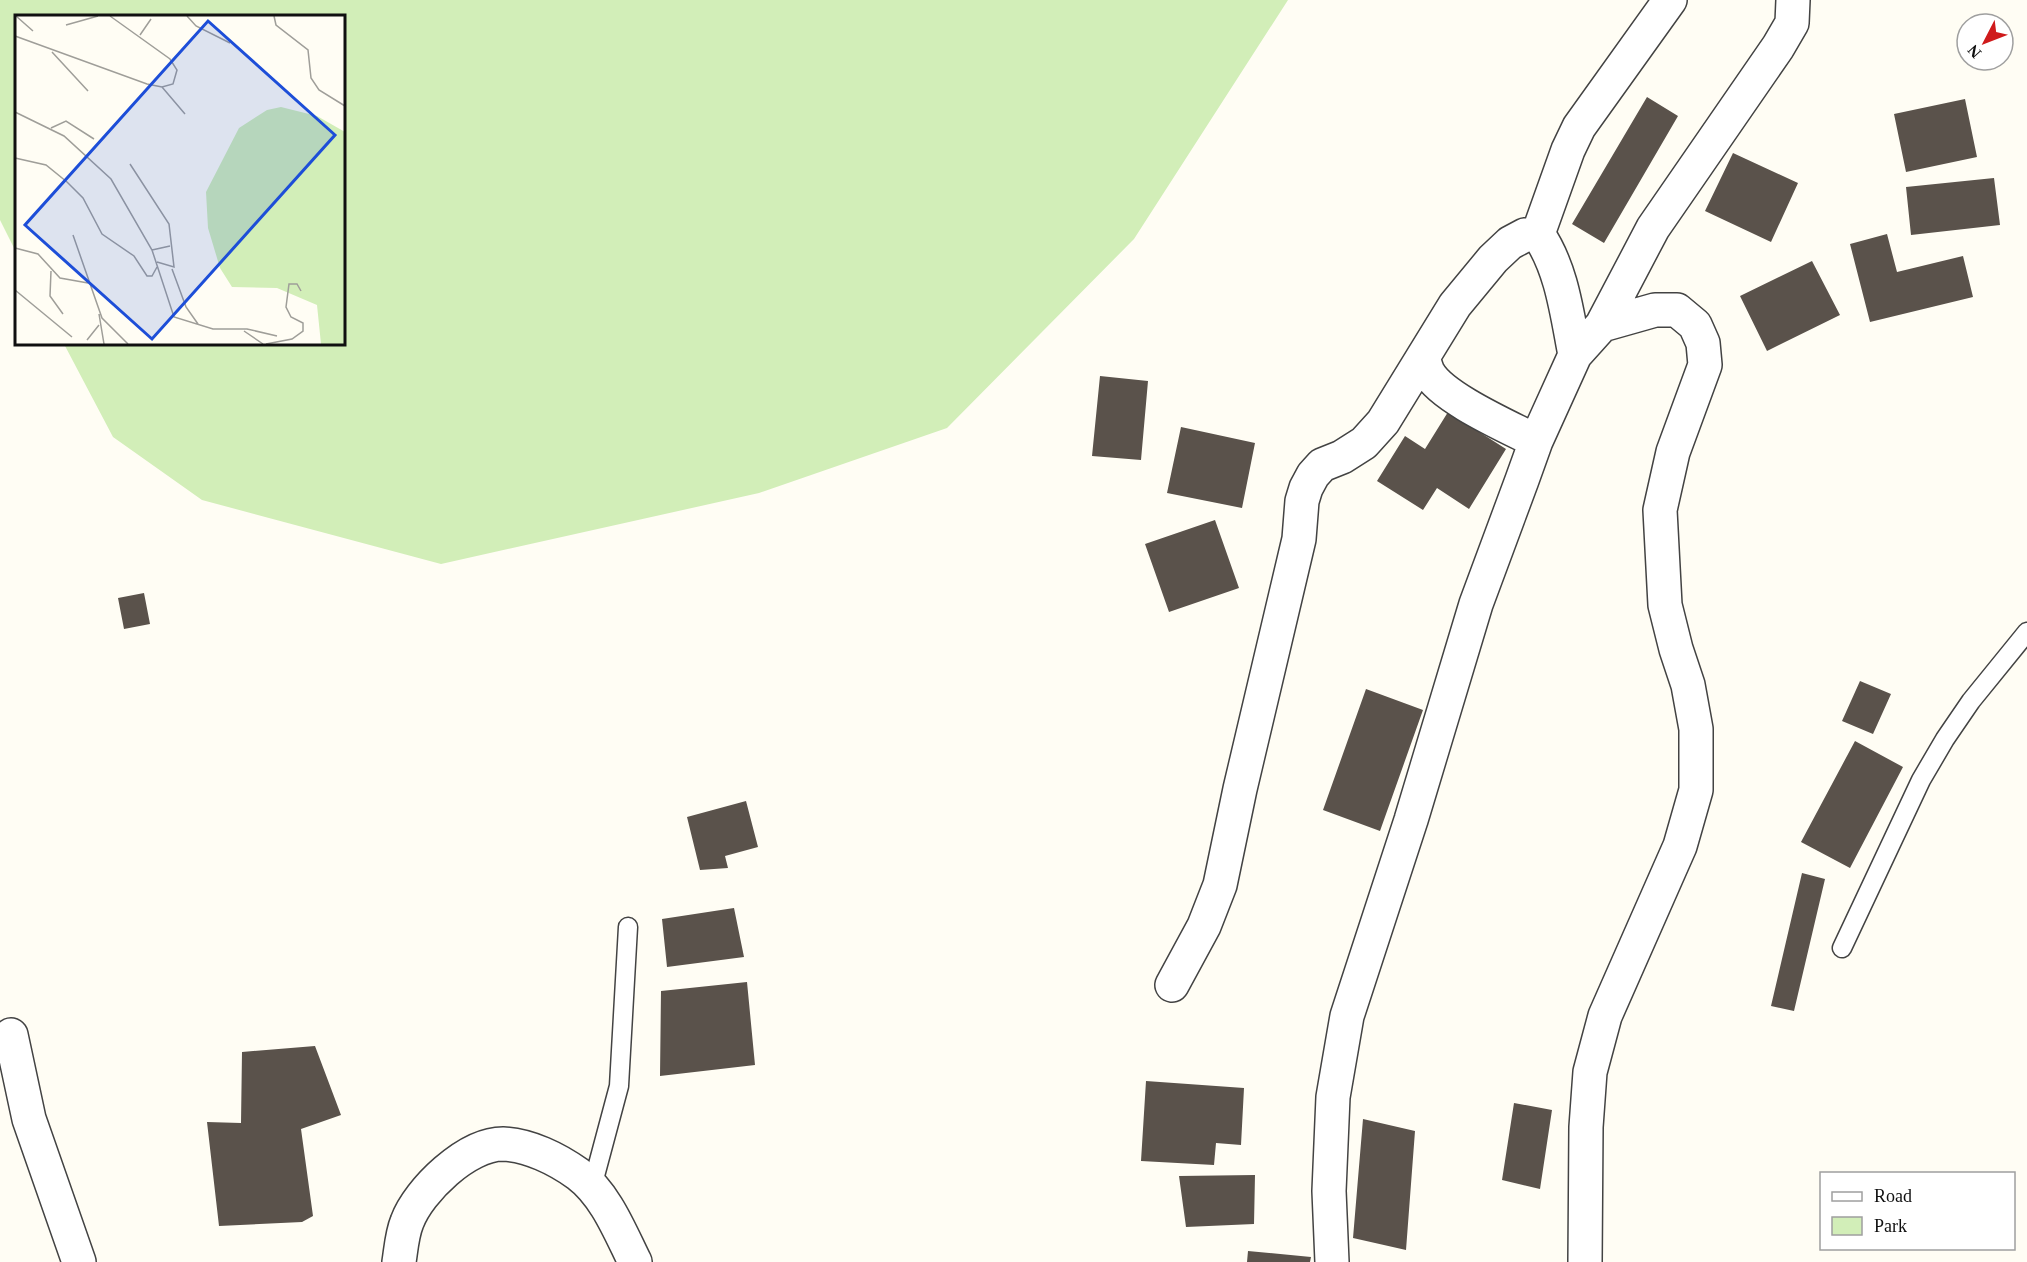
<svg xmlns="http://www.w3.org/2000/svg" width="2027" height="1262" font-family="'Times New Roman',serif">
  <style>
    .green { fill: #d2eeb8 }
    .building { fill: #5a524b }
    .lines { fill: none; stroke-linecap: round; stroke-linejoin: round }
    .lane-casing { stroke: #434343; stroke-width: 21 }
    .street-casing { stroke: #434343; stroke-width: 36 }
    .lane { stroke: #fff; stroke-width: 18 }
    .street { stroke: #fff; stroke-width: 33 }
    .inset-road { fill: none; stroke: #9f9e99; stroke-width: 1.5 }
    .view { fill: #1d4ed8; fill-opacity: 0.15; stroke: #1d4ed8; stroke-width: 3 }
    .inset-edge { fill: none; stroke: #101010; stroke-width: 3 }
  </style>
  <rect width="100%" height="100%" fill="#fffdf4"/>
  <path class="green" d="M 0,0 L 1288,0 L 1134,239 L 947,428 L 759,493 L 441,564 L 202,500 L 113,437 L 64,344 L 344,344 L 344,16 L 16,16 L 16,252 L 0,220 Z"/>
  <path class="building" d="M 1647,97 L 1678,116 L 1604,243 L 1572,224 Z
    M 1965,99 L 1977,157 L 1906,172 L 1894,114 Z
    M 1733,153 L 1798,183 L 1771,242 L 1705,211 Z
    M 1994,178 L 2000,225 L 1911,235 L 1906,187 Z
    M 1887,234 L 1897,272 L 1963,256 L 1973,297 L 1870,322 L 1850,244 Z
    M 1812,261 L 1840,315 L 1767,351 L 1740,296 Z
    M 1100,376 L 1148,381 L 1141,460 L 1092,456 Z
    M 1448,412 L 1506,449 L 1469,509 L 1437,488 L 1423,510 L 1377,481 L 1405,436 L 1425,449 Z
    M 1181,427 L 1255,443 L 1242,508 L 1167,493 Z
    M 1215,520 L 1239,588 L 1169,612 L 1145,544 Z
    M 144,593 L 150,624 L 124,629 L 118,598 Z
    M 1860,681 L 1891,694 L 1873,734 L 1842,721 Z
    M 1366,689 L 1423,710 L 1380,831 L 1323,810 Z
    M 1855,741 L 1903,767 L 1850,868 L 1801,842 Z
    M 746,801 L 758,847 L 725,856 L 728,868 L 700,870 L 687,817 Z
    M 1802,873 L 1825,879 L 1794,1011 L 1771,1006 Z
    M 734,908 L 744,957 L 667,967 L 662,919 Z
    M 747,982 L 755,1065 L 660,1076 L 661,991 Z
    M 315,1046 L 341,1115 L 301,1129 L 313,1216 L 302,1222 L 219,1226 L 207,1122 L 241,1123 L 242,1052 Z
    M 1146,1081 L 1244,1088 L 1241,1145 L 1216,1143 L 1214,1165 L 1141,1161 Z
    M 1514,1103 L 1552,1110 L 1540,1189 L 1502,1180 Z
    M 1363,1119 L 1415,1131 L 1406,1250 L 1353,1238 Z
    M 1255,1175 L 1254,1224 L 1186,1227 L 1179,1176 Z
    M 1248,1251 L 1311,1257 L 1310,1262 L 1247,1262 Z"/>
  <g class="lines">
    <g class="lane-casing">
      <path id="lane" d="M 1842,948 L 1921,780 L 1945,739 L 1971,701 L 2027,632
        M 592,1187 L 619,1086 L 628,927"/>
    </g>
    <g class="street-casing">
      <path id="street" d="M 1538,234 L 1568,150 L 1579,127 L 1670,0
        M 1423,358 C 1425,363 1426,368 1428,372 C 1442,398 1509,427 1536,441
        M 1172,985 L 1204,926 L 1220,885 L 1240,789 L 1299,539 L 1302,501 L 1306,488 L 1313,475 L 1322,465 L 1342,457 L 1364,443 L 1383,422 L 1455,305 L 1493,259 L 1510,243 L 1525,235 L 1538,234 C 1562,269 1567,314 1575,355
        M 11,1035 L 29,1119 L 79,1262
        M 399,1262 C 401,1249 402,1234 407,1222 C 419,1190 467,1144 503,1144 C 529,1145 557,1159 578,1174 C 606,1195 620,1232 635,1262
        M 1332,1262 L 1329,1191 L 1333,1097 L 1347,1016 L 1411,820 L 1476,604 L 1522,480 L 1536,441 L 1575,355 L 1602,325 L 1653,228 L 1778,47 L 1792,23 L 1793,0
        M 1585,1262 L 1586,1127 L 1590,1072 L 1605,1016 L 1680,846 L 1696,790 L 1696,729 L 1688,685 L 1676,649 L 1665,605 L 1660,510 L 1673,452 L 1705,365 L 1703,343 L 1695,325 L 1677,310 L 1655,310 L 1602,325"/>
    </g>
    <use href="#lane" class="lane"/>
    <use href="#street" class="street"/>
  </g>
  <g transform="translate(15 15)">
    <rect width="330" height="330" fill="#fffdf4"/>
    <path d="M 266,92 L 302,101 L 330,117 L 330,329 L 306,329 L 302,290 L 262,273 L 217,272 L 205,253 L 193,213 L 191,177 L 224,113 L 252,95 Z" fill="#d2eeb8"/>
    <path class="inset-road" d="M 1,1 L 18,16M 172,1 L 181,11 L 215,28M 259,1 L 261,10 L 293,35 L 296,63 L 304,75 L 330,91M 51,10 L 83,1M 125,20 L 136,4M 0,21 L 132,69 L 147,72 L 158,69 L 162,55 L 155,44 L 95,1M 37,37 L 73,76M 147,72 L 170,99M 0,97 L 49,121 L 96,164 L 137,235 L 159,302 L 198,314 L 232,314 L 262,321M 36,113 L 51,106 L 79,124M 0,143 L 31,150 L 52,167 L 68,183 L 87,219 L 119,241 L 132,261 L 137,261 L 142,252M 115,149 L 154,209 L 159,252 L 142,247M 58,220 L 87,303 L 113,329M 0,233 L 23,239 L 45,263 L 73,268M 137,235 L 155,231M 157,254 L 171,292 L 183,309M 36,256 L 35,281 L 48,299M 0,275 L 57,322M 84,299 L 89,329M 229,316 L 248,329M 72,325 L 84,310M 251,329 L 277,324 L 288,316 L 288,308 L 276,302 L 271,292 L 274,269 L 282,269 L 286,276"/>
    <path class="view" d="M 193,6 L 320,120 L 137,324 L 10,210 Z"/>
    <rect width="330" height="330" class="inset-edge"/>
  </g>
  <rect x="1820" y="1172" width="195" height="78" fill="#ffffff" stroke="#9f9f9f" stroke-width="1.5"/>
  <rect x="1832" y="1192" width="30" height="9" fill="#ffffff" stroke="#9f9f9f" stroke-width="1.5"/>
  <text x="1874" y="1202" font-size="18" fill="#101010">Road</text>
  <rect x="1832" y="1217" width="30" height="18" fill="#d2eeb8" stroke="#9f9f9f" stroke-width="1.5"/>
  <text x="1874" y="1232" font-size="18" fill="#101010">Park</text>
  <g transform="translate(1985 42) rotate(228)"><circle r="28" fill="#ffffff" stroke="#9f9f9f" stroke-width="1.5"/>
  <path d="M0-4.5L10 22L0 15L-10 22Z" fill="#cf1a1b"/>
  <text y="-9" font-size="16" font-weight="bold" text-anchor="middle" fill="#101010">N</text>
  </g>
</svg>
